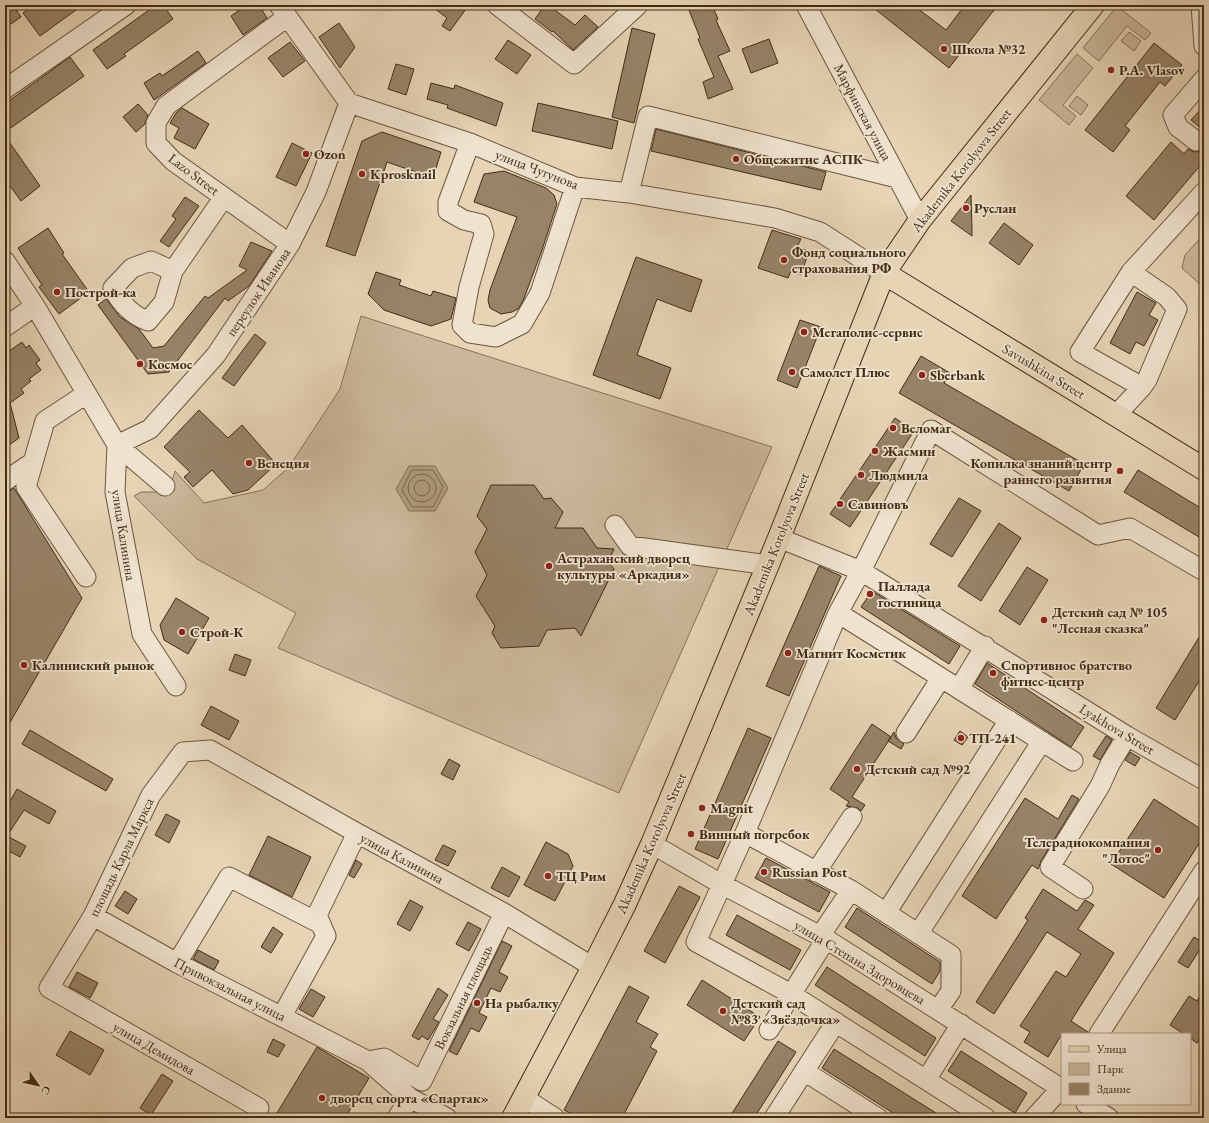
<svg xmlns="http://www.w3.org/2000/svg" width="1209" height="1123" font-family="'EB Garamond',serif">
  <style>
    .green { fill: #cab79a; stroke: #867258 }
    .water { fill: #ae9b7f; stroke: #836f55 }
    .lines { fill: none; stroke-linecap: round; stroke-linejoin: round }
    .shore { stroke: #78644a; stroke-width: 1 }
    .building { fill: #978368; stroke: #422c15 }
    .minor-casing { stroke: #6b563d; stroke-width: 21 }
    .major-casing { stroke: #422c15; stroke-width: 24 }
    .minor { stroke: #efe3cf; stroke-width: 19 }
    .major { stroke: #e6d4b5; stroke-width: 22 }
    .poi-dot { fill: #8f2418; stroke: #efe3cf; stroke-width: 1.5 }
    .labels { text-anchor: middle; stroke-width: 3.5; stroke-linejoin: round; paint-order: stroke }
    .poi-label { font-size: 14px; font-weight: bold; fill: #422c15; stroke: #efe3cf; text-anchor: start }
    .street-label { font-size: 14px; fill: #422c15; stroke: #efe3cf }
  </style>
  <rect width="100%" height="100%" fill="#e6d4b5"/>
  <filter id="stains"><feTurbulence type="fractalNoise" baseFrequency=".005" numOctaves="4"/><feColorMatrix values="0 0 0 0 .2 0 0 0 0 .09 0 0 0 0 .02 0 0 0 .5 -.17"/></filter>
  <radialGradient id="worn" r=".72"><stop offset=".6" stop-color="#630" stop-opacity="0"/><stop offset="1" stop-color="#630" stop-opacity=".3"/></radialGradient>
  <path class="green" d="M 1117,6 L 1151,33 L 1145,40 L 1127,26 L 1099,61 L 1083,48 Z
    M 1129,32 L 1141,41 L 1134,51 L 1121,41 Z
    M 1077,54 L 1093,68 L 1063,105 L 1076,116 L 1069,125 L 1039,100 Z
    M 1077,96 L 1088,105 L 1081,115 L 1069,106 Z
    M 1204,234 L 1204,288 L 1182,268 L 1185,255 Z
    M 361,316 L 772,447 L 619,793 L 278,648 L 296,613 L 197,559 L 134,496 L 141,492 L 157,492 L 172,482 L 175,471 L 204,503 L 263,490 L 289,467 L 340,389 Z"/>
  <path class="water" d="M 409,466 L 435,466 L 448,488 L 435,511 L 409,511 L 396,489 Z"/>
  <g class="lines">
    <path class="shore" d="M 412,470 L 433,470 L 443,487 L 433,507 L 412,507 L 402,490 Z
      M408 488a14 14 0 1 1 28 0a14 14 0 1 1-28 0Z
      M414 488a8 8 0 1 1 16 0a8 8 0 1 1-16 0Z"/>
  </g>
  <path class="building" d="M 5,5 L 13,5 L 21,17 L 5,28 Z
    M 34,5 L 83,5 L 40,36 L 23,13 Z
    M 156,5 L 163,5 L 173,19 L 124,54 L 126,56 L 107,69 L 93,50 Z
    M 247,5 L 259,5 L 267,18 L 243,35 L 231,16 Z
    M 430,5 L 461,5 L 466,9 L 450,31 L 442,26 L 447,18 Z
    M 545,5 L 548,5 L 575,25 L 585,15 L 598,27 L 573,50 L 553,31 L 552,32 L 535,19 Z
    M 687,5 L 712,5 L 718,19 L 716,20 L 730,51 L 718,56 L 733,89 L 708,99 L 703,82 L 714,77 L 698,39 L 700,38 Z
    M 870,5 L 913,5 L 946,30 L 965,5 L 998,5 L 949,68 Z
    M 339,23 L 355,47 L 340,68 L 319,37 Z
    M 632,28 L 655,34 L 634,123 L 612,117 Z
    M 769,39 L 778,63 L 751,73 L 742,49 Z
    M 508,40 L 531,55 L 517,74 L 495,59 Z
    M 290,42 L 305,61 L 283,77 L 268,58 Z
    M 1154,43 L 1182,65 L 1165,86 L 1160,82 L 1125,126 L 1130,130 L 1113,152 L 1085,130 Z
    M 198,51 L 206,63 L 154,100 L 144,83 L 160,73 L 162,76 Z
    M 70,57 L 84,76 L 5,132 L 5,104 Z
    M 396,64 L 414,69 L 406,95 L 388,89 Z
    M 431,83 L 454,89 L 455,85 L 503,103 L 496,126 L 447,108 L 448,105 L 427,99 Z
    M 538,103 L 618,121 L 612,149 L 532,131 Z
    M 138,104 L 148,115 L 145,124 L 136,132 L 123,117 Z
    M 1204,106 L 1204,131 L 1191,120 Z
    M 182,108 L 209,124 L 195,149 L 174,138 L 179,128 L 170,123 L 176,113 Z
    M 656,129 L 826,172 L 821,190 L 651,151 Z
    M 382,132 L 441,152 L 433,178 L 387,162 L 355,256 L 326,246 L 362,141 Z
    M 5,136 L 40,186 L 21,201 L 5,179 Z
    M 1171,142 L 1184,154 L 1188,149 L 1194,152 L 1200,151 L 1204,155 L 1204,161 L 1154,220 L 1126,196 Z
    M 292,143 L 312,153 L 296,186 L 276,177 Z
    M 504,171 L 546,188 L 554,195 L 557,204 L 542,250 L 523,301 L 518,309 L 512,312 L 501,314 L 490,308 L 488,300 L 490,290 L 517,217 L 474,202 L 484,174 Z
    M 971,195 L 972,229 L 972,236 L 951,221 Z
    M 185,197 L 199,206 L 169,247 L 160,241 L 176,219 L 172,216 Z
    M 1004,223 L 1033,245 L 1019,265 L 989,243 Z
    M 48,228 L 64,253 L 62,254 L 89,292 L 59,314 L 39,287 L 42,285 L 18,248 Z
    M 772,230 L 801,239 L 797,247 L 809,251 L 801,275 L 791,271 L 788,278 L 758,268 Z
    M 251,242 L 272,251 L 249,286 L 228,301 L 225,298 L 169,372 L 148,374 L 98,305 L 106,299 L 120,317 L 139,329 L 153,348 L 164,346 L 205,296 L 208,298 L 247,270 L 239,266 Z
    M 636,257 L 702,280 L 691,312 L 657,299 L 637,355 L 671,368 L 660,399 L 593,375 Z
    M 376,272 L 401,280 L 399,285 L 431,296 L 433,291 L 456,298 L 451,319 L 431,326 L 384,310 L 368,294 Z
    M 1137,292 L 1156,303 L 1149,315 L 1158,320 L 1144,346 L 1136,342 L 1130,354 L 1110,343 Z
    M 800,320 L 821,327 L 797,388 L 777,380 Z
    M 255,334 L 266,343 L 234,386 L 222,378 Z
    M 22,342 L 26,348 L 29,345 L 40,360 L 36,363 L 41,370 L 29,379 L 31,381 L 21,389 L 24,393 L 10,403 L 19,438 L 5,448 L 5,354 Z
    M 921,356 L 950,373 L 944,383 L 1084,464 L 1069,491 L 899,393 Z
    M 199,410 L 228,438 L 242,425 L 276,464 L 248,490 L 233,494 L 212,470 L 193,487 L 184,477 L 190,472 L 164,447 Z
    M 895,418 L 914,431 L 850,527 L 830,514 Z
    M 1138,470 L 1204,510 L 1204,540 L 1124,492 Z
    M 491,485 L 534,485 L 544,499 L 551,498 L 563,512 L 555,528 L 583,528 L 597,548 L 614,549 L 608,562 L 614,569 L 581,636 L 575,628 L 547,630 L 539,646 L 501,648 L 492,633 L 495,626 L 476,596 L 487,575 L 475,552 L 487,529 L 477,516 Z
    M 14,488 L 82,598 L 5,731 L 5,494 Z
    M 959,498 L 981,511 L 952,557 L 930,544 Z
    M 999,523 L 1021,538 L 981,601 L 958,586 Z
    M 819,566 L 841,576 L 789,696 L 766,686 Z
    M 1027,567 L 1048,580 L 1020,625 L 999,611 Z
    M 872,591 L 960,646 L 949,664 L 861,607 Z
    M 176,598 L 209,618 L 188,654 L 164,640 L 160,625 Z
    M 1204,629 L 1204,673 L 1175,720 L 1156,708 Z
    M 235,654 L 251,660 L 245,676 L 229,670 Z
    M 987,663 L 1084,727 L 1071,747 L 975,684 Z
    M 211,706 L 239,721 L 229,740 L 201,725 Z
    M 872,724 L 891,737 L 852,797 L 865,805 L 861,811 L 858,808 L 846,806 L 849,802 L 830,789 Z
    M 748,728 L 771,738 L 718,859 L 695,849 Z
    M 30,730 L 113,779 L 106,791 L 22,744 Z
    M 960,731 L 968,737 L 962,745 L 954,740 Z
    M 894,732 L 896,738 L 904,744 L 901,749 L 888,741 Z
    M 1106,736 L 1112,740 L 1100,760 L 1093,756 Z
    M 1130,752 L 1140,758 L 1135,766 L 1125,760 Z
    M 449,759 L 460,765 L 453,780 L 441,774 Z
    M 17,789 L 56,811 L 49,824 L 24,810 L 7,836 L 26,846 L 20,857 L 5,849 L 5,810 Z
    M 1072,795 L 1079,799 L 1041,861 L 1039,867 L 1038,869 L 1032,865 L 996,919 L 962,896 L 1025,798 L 1058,819 Z
    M 1154,799 L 1204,831 L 1204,836 L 1164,898 L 1111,864 Z
    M 166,814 L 180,821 L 169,843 L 155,835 Z
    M 268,836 L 311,857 L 292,897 L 249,875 Z
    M 546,842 L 568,854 L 573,866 L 555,901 L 524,885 Z
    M 443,845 L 456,851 L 448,866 L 435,860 Z
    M 766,858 L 830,892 L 819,912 L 755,878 Z
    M 356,860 L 362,864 L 354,878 L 349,875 Z
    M 502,867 L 520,877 L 509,897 L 491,888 Z
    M 679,886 L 700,897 L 665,963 L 644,951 Z
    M 1043,889 L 1077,911 L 1085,900 L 1094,905 L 1078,929 L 1114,953 L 1071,1021 L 1088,1032 L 1088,1034 L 1062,1034 L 1048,1057 L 1024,1042 L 1030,1032 L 1020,1026 L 1056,971 L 1066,977 L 1081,954 L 1047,932 L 994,1014 L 976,1002 L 1028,920 L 1025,918 Z
    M 125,891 L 137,899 L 128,914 L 115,906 Z
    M 410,900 L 423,907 L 410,931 L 397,924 Z
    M 857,908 L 940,962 L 940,971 L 932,984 L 845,927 Z
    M 737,915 L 801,950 L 790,970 L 726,935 Z
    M 468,922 L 481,929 L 469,951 L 456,944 Z
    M 273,927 L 283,934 L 271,953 L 261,947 Z
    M 1194,937 L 1204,943 L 1188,968 L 1178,962 Z
    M 502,941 L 512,946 L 499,972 L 508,977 L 500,992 L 491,988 L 479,1013 L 487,1017 L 479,1032 L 471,1028 L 457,1055 L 449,1051 Z
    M 198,950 L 219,961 L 214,970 L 193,959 Z
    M 827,967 L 936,1038 L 925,1056 L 815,985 Z
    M 77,972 L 98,983 L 90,998 L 69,987 Z
    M 702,980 L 760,1017 L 744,1041 L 687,1005 Z
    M 629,986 L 649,997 L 636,1022 L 658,1034 L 650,1047 L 657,1051 L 622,1118 L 580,1118 L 564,1110 Z
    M 438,988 L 448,995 L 433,1019 L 439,1022 L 428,1040 L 422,1036 L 419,1040 L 412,1036 Z
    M 311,989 L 325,997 L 313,1017 L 299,1009 Z
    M 1204,990 L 1204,1032 L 1197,1043 L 1190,1038 L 1190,1034 L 1184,1034 L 1170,1025 L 1189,996 L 1197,1001 Z
    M 70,1031 L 104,1050 L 90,1075 L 56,1055 Z
    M 273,1039 L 285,1045 L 278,1057 L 267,1052 Z
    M 778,1041 L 796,1052 L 754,1118 L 729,1118 Z
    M 317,1047 L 369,1078 L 345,1118 L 274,1118 Z
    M 834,1049 L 944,1118 L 901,1118 L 822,1068 Z
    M 961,1051 L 1027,1093 L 1015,1113 L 948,1071 Z
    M 162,1074 L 173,1081 L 151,1115 L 140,1108 Z"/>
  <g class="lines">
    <g class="minor-casing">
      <path id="minor" d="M 279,5 L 349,103 L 470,143 L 575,187 L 629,193 L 775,218 L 820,232 L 884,273
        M 497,5 L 574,64 L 638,5
        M 806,5 L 920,220
        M 1201,5 L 1204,46
        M 287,17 L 166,106 L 156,123 L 156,143 L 173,161 L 290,244
        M 5,89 L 126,5
        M 1196,141 L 1178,127 L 1173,115 L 1204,79
        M 470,143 L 448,202 L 448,211 L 464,220 L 481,224 L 484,234 L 469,287 L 462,325 L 470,333 L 496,337 L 522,324 L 540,293 L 575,187
        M 629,193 L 648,116 L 897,178
        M 5,261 L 35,306 L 117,445 L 115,492 L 142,634 L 176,686
        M 173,271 L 151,261 L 132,268 L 113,288 C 120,303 133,316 148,321 L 164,302 L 173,271 L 224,197
        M 5,327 L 35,306
        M 1142,387 L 1080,352 L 1131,272 L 1204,192
        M 1116,415 L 1142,387 L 1147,380 L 1177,309 L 1167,297 L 1131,272
        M 117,445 L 150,429 L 216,355 L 290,244 L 316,192 L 349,103
        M 117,445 L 165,486
        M 5,481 L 33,462
        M 615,525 L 630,546 L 768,565
        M 779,538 L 861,571 L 1127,736 L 1204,780
        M 86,577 L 26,487 L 45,421 L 86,394
        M 838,613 L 959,689 L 985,646
        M 959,689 L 1073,761
        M 906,733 L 941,678
        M 745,833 L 851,890 L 951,955 L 951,991 L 938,1010
        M 652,844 L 723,885 L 826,939 L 1062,1089
        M 816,872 L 852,817
        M 1083,889 L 1050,867 L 1100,786 L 1110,764 L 1127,736
        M 886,913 L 1009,720
        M 93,916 L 177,963 L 368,1061 L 410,1098 L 447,1118
        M 918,934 L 1042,741
        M 820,936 L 851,890
        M 177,963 L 229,877 L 321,924
        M 282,1016 L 326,936 L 317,915 L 357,833
        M 769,1030 L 826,939
        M 1099,1034 L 1204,871
        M 368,1061 L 384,1058 L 422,1081 L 504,913
        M 804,1071 L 878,1118
        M 926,1080 L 961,1024
        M 524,1098 L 555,1118
        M 1086,1104 L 1109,1118
        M 259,1108 L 49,988 L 93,916 L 151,795 L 183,752 L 210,750 L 357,833 L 504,913 L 593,967
        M 397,1118 L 410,1098
        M 774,1118 L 836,1022
        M 986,1118 L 791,994 L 696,942 L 745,833 L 838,613 L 861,571 L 931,430 L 1098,535 L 1130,528 L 1204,571
        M 1034,1118 L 1062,1087"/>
    </g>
    <g class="major-casing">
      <path id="major" d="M 884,273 L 1204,469
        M 513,1118 L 593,967 L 624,906 L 652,844 L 779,538 L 884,273 L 920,220 L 1093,5"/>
    </g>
    <use href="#minor" class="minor"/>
    <use href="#major" class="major"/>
  </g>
  <g class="poi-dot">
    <circle cx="944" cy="49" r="4"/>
    <circle cx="1111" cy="70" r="4"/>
    <circle cx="306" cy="154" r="4"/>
    <circle cx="736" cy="159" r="4"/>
    <circle cx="362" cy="174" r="4"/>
    <circle cx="966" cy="208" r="4"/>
    <circle cx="784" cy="260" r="4"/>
    <circle cx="57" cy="292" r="4"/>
    <circle cx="804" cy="332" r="4"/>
    <circle cx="140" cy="364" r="4"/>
    <circle cx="792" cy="372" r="4"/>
    <circle cx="922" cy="375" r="4"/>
    <circle cx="893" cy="428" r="4"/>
    <circle cx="875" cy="451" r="4"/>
    <circle cx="249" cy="463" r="4"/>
    <circle cx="1120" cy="471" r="4"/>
    <circle cx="861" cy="475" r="4"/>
    <circle cx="840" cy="504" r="4"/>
    <circle cx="549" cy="566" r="4"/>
    <circle cx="870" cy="594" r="4"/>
    <circle cx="1044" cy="620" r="4"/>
    <circle cx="182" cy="632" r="4"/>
    <circle cx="788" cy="653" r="4"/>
    <circle cx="24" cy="665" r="4"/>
    <circle cx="993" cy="673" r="4"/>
    <circle cx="961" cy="738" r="4"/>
    <circle cx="857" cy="769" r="4"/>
    <circle cx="702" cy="808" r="4"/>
    <circle cx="691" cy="834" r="4"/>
    <circle cx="1158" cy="850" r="4"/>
    <circle cx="764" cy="872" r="4"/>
    <circle cx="548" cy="876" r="4"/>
    <circle cx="477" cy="1003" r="4"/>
    <circle cx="723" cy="1011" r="4"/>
    <circle cx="322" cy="1098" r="4"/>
  </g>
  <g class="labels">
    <g class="poi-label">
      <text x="952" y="54">Школа №32</text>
      <text x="1119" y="75">P.A. Vlasov</text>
      <text x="314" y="159">Ozon</text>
      <text x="744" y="164">Общежитие АСПК</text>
      <text x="370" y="179">Kprosknail</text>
      <text x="974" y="213">Руслан</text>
      <text x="792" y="257">Фонд социального<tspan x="792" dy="16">страхования РФ</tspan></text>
      <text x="65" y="297">Построй-ка</text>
      <text x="812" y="337">Мегаполис-сервис</text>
      <text x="148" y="369">Космос</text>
      <text x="800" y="377">Самолет Плюс</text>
      <text x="930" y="380">Sberbank</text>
      <text x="901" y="433">Веломаг</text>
      <text x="883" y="456">Жасмин</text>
      <text x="257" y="468">Венеция</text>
      <text x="1112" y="468" text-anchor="end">Копилка знаний центр<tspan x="1112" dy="16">раннего развития</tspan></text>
      <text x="869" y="480">Людмила</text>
      <text x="848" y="509">Савиновъ</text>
      <text x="557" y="563">Астраханский дворец<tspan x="557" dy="16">культуры «Аркадия»</tspan></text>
      <text x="878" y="591">Паллада<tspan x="878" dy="16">гостиница</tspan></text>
      <text x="1052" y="617">Детский сад № 105<tspan x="1052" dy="16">"Лесная сказка"</tspan></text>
      <text x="190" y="637">Строй-К</text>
      <text x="796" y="658">Магнит Косметик</text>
      <text x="32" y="670">Калиниский рынок</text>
      <text x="1001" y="670">Спортивное братство<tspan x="1001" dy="16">фитнес-центр</tspan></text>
      <text x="969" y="743">ТП-241</text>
      <text x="865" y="774">Детский сад №92</text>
      <text x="710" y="813">Magnit</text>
      <text x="699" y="839">Винный погребок</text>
      <text x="1150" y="847" text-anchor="end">Телерадиокомпания<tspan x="1150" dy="16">"Лотос"</tspan></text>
      <text x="772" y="877">Russian Post</text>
      <text x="556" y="881">ТЦ Рим</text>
      <text x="485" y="1008">На рыбалку</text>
      <text x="731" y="1008">Детский сад<tspan x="731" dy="16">№83 «Звёздочка»</tspan></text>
      <text x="330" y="1103">дворец спорта «Спартак»</text>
    </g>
    <g class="street-label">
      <text transform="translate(863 112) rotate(62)" y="5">Марфинская улица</text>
      <text transform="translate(537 169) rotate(21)" y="5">улица Чугунова</text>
      <text transform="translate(961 170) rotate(-52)" y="5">Akademika Korolyova Street</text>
      <text transform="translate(194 174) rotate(37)" y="5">Lazo Street</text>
      <text transform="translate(258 292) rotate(-56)" y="5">переулок Иванова</text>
      <text transform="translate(1044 371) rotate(31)" y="5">Savushkina Street</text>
      <text transform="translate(124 535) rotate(81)" y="5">улица Калинина</text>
      <text transform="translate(776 544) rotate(-68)" y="5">Akademika Korolyova Street</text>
      <text transform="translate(1117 729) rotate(31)" y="5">Lyakhova Street</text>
      <text transform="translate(651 843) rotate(-66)" y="5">Akademika Korolyova Street</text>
      <text transform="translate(121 857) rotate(-64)" y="5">площадь Карла Маркса</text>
      <text transform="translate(402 858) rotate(28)" y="5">улица Калинина</text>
      <text transform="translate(860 962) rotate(31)" y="5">улица Степана Здоровцева</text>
      <text transform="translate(230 989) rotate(27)" y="5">Привокзальная улица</text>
      <text transform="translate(463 997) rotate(-64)" y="5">Вокзальная площадь</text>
      <text transform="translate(154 1048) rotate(30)" y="5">улица Демидова</text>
    </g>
  </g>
  <rect width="1209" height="1123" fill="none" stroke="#e6d4b5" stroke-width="20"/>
  <rect x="6" y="6" width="1197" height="1111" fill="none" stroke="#422c15" stroke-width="2"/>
  <rect x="10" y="10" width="1189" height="1103" fill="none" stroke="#422c15"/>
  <rect x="1061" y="1033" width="130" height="72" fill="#efe3cf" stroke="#aa9a85"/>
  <rect x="1069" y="1046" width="20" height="6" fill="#e6d4b5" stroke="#aa9a85"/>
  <text x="1097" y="1053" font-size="12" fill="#422c15">Улица</text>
  <rect x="1069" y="1063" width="20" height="12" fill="#cab79a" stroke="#aa9a85"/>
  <text x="1097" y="1073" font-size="12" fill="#422c15">Парк</text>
  <rect x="1069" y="1083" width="20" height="12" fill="#978368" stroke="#aa9a85"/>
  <text x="1097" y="1093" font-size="12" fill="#422c15">Здание</text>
  <g transform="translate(38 1085) rotate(124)" stroke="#efe3cf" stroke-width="3" paint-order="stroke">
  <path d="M0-3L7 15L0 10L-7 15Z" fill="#422c15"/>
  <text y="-6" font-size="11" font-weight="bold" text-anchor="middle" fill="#422c15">С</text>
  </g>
  <rect width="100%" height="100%" filter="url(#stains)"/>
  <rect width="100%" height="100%" fill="url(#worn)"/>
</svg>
